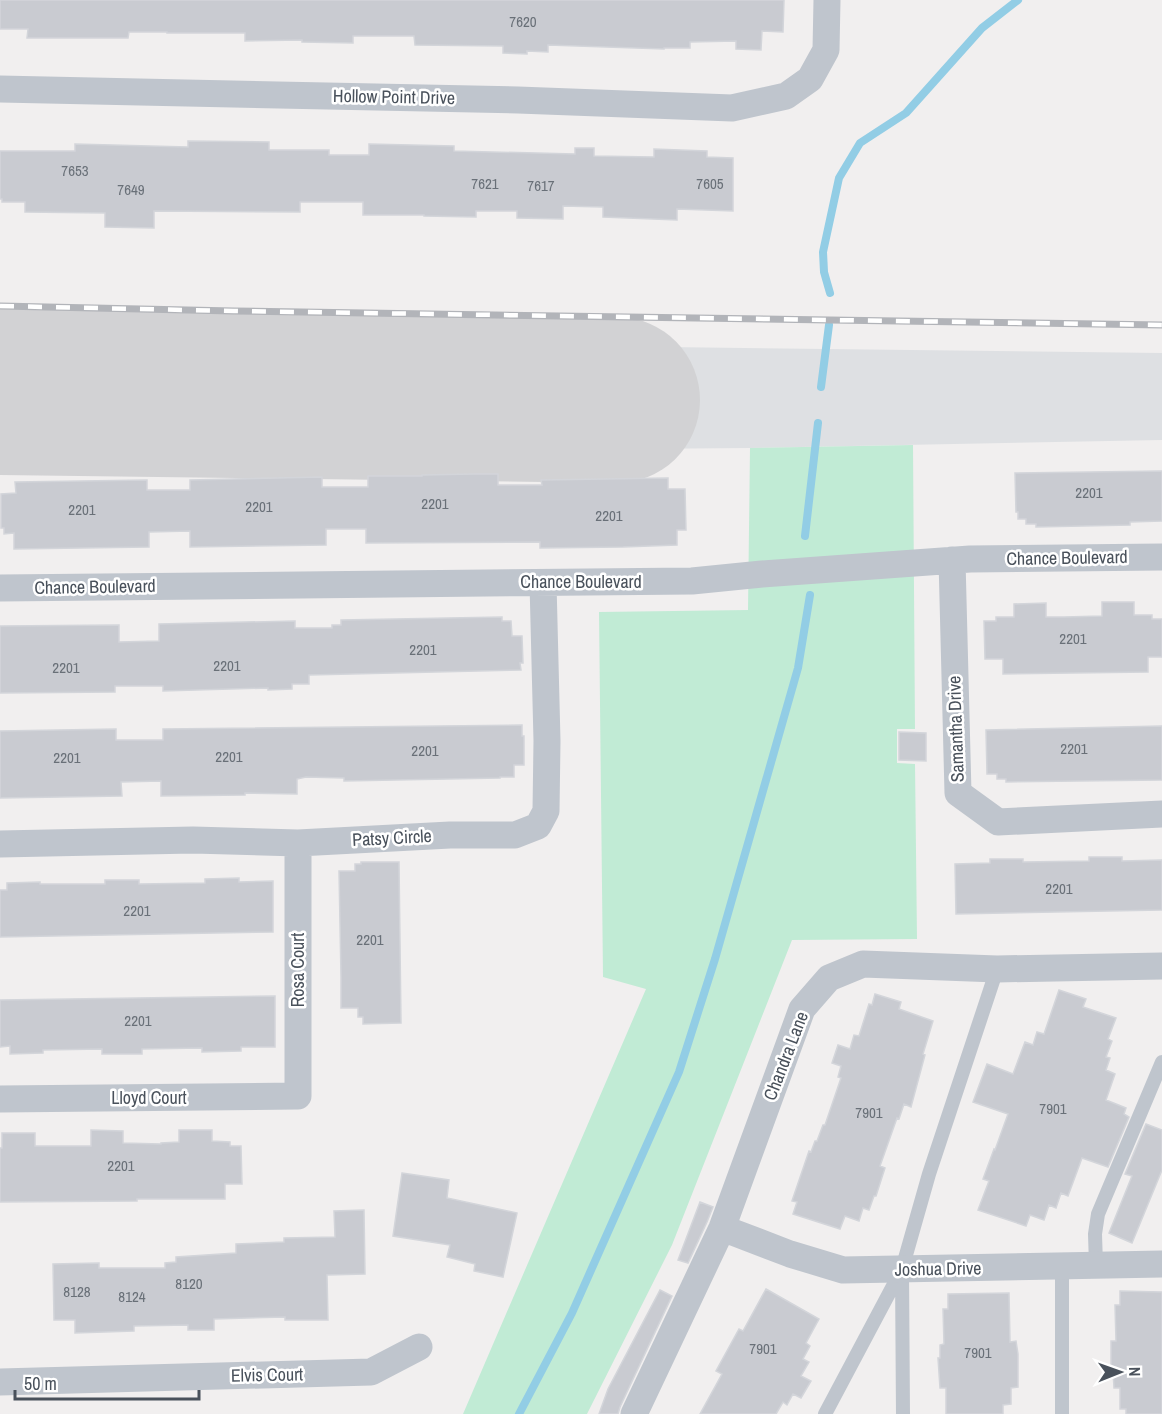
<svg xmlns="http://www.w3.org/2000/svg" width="1162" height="1414" font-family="'Archivo Narrow',sans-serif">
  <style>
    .airport { fill: #dee0e3 }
    .green { fill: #c1ebd5 }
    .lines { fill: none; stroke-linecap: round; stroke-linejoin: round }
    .stream { stroke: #92cde5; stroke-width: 8 }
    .runway { stroke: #d2d2d4; stroke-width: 166 }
    .building { fill: #c9cbd1; stroke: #d3d5da; stroke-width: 1.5 }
    .lane { stroke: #bfc5cd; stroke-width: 14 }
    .street { stroke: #bfc5cd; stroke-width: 27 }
    .rail-casing { stroke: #b2b4b9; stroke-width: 7 }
    .rail { stroke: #fff; stroke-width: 4.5; stroke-dasharray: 14; stroke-linecap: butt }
    .labels { text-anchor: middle; stroke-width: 5; stroke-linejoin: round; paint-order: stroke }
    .number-label { font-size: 15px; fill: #697078 }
    .street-label { font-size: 18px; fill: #49515b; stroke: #fff }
  </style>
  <rect width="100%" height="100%" fill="#f1efef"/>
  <path class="airport" d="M 0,339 L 1162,353 L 1162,440 L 750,448 L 0,454 Z"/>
  <path class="green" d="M 913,445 L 915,729 L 897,729 L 897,763 L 915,764 L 917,939 L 792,940 L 672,1245 L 587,1414 L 463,1414 L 646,989 L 603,977 L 599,612 L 748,610 L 750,448 Z"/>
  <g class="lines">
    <path class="stream" d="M 830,293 L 824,272 L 823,252 L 839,178 L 860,143 L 906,113 L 982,28 L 1018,0
      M 821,387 L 829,325
      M 805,536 L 818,423
      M 519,1414 L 572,1313 L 679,1072 L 715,959 L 798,668 L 810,595"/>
    <path class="runway" d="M 0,392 L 617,400"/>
  </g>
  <path class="building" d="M 0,0 L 784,0 L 783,32 L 762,31 L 761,50 L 736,49 L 736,41 L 690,42 L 690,48 L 664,48 L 664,49 L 548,45 L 548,52 L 527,51 L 527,54 L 503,53 L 503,46 L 415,45 L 414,36 L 353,36 L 353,43 L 302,42 L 302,40 L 245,41 L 245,33 L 167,33 L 167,32 L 129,32 L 128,38 L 27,38 L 28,29 L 0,29 Z
    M 188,141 L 269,142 L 269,150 L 329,150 L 329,155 L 369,155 L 369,144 L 454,146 L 454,151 L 575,154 L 575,148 L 594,148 L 594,156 L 654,157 L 654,149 L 707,151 L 707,157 L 733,158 L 733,211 L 677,209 L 677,220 L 603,217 L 603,207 L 563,206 L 563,219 L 517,218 L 517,211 L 476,211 L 476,217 L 424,216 L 424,215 L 363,215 L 363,202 L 300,202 L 300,212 L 154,211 L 154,228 L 105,227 L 105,213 L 25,212 L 25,202 L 2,202 L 2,199 L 0,199 L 0,151 L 75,151 L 75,144 L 188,147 Z
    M 1162,471 L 1162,521 L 1130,522 L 1130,525 L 1036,527 L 1036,524 L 1026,524 L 1026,519 L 1018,519 L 1018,512 L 1016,512 L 1015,473 Z
    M 474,474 L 498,474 L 498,485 L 542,485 L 541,480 L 668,478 L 668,489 L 685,489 L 686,530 L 677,530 L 677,545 L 623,547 L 540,548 L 540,542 L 366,543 L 366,529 L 326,529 L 326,545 L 190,547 L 190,531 L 149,532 L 149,547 L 14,549 L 14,533 L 4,534 L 4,528 L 1,528 L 1,494 L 16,493 L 15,482 L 147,480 L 147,490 L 190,490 L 190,480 L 322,477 L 322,487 L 368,487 L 368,476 L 422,476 L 422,475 Z
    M 1102,602 L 1134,602 L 1134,615 L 1152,615 L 1152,619 L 1162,619 L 1162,657 L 1148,657 L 1148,672 L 1003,674 L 1003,659 L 985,659 L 984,621 L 996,621 L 996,617 L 1014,617 L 1014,604 L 1046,603 L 1046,617 L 1064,617 L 1102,616 Z
    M 502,617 L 502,621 L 511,621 L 512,636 L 522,636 L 523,663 L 520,663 L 521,670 L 309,675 L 309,684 L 292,684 L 292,689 L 268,690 L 268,688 L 163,691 L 163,686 L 115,686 L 115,692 L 0,693 L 0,626 L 119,625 L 119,642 L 159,641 L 159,624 L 295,621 L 295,628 L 332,628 L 332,625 L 341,625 L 341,620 Z
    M 522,725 L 522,736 L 524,736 L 524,765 L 514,765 L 514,777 L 500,777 L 500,778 L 344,781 L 344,778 L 306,777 L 297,779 L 297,794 L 245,793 L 245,795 L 161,796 L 161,781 L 121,782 L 122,796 L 0,798 L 0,731 L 116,729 L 116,740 L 163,740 L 163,729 Z
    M 1162,726 L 1162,780 L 1006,782 L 1006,779 L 997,779 L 997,774 L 987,774 L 986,730 Z
    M 899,732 L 926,733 L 926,761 L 899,760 Z
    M 1089,857 L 1122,857 L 1122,861 L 1162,860 L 1162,910 L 956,914 L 955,864 L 990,863 L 990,859 L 1023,859 L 1023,862 L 1089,861 Z
    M 361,862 L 399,862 L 401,1023 L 363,1024 L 363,1017 L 358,1017 L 358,1008 L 341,1008 L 341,977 L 339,871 L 355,871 L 355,864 L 361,864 Z
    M 239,878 L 239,882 L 273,881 L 273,932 L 0,937 L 0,890 L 7,890 L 7,883 L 40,882 L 40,884 L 105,884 L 105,880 L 139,880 L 139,884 L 205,883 L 205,879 Z
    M 1059,990 L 1086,999 L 1083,1007 L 1116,1018 L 1108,1039 L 1112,1041 L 1106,1057 L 1110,1058 L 1106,1070 L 1115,1074 L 1106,1100 L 1126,1108 L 1124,1114 L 1129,1117 L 1108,1167 L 1082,1158 L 1068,1196 L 1061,1193 L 1056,1208 L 1049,1205 L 1044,1220 L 1030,1215 L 1026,1226 L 978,1210 L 989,1181 L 983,1179 L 994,1149 L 995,1150 L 1008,1114 L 973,1102 L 987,1064 L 1013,1074 L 1025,1042 L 1033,1045 L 1037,1032 L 1044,1034 Z
    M 875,994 L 901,1002 L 899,1009 L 933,1021 L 923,1054 L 925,1055 L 911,1107 L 904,1104 L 899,1119 L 897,1118 L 880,1166 L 885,1168 L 876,1196 L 874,1196 L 869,1210 L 863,1208 L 859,1221 L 845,1216 L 840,1229 L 793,1214 L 797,1202 L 792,1201 L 809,1151 L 811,1152 L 815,1141 L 817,1141 L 823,1125 L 825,1125 L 841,1078 L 838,1077 L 841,1066 L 832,1063 L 838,1045 L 850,1049 L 854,1035 L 859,1036 L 869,1004 L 872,1005 Z
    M 275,996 L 275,1047 L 241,1047 L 241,1051 L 202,1052 L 202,1048 L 142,1049 L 142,1054 L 102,1054 L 102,1049 L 43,1050 L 43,1053 L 10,1054 L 10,1046 L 0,1047 L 0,1000 Z
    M 1146,1124 L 1162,1130 L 1162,1170 L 1132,1243 L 1109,1233 L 1132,1176 L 1125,1174 Z
    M 91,1130 L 123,1131 L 123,1143 L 161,1144 L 161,1143 L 179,1142 L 179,1130 L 212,1130 L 212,1141 L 230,1142 L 230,1146 L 241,1146 L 242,1184 L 225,1184 L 225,1199 L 137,1199 L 137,1201 L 0,1202 L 0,1148 L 2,1148 L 2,1133 L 35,1133 L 35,1146 L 91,1146 Z
    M 402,1173 L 449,1180 L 447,1198 L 517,1213 L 503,1277 L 474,1271 L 475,1264 L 447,1257 L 450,1245 L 393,1236 Z
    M 700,1202 L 713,1207 L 707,1222 L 688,1263 L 678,1260 Z
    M 364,1210 L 365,1274 L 327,1275 L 328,1320 L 285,1320 L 285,1317 L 214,1319 L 214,1330 L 188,1330 L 188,1325 L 134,1326 L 134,1331 L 75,1333 L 75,1320 L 54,1320 L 53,1264 L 99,1263 L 99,1268 L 165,1268 L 165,1263 L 176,1262 L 176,1257 L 236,1253 L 236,1244 L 284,1242 L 284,1238 L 335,1237 L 334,1211 Z
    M 766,1289 L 819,1319 L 806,1343 L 810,1346 L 803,1359 L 809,1362 L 801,1376 L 811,1381 L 801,1398 L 793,1394 L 787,1405 L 783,1402 L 776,1414 L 700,1414 L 722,1374 L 716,1371 L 739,1329 L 743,1331 Z
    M 660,1290 L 672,1296 L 620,1407 L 618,1414 L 599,1414 L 608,1389 Z
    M 1120,1291 L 1162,1292 L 1162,1414 L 1126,1414 L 1126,1409 L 1120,1409 L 1120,1388 L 1114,1388 L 1113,1371 L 1111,1371 L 1111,1341 L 1116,1341 L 1115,1305 L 1120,1305 Z
    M 1009,1293 L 1010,1342 L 1016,1341 L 1018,1354 L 1018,1387 L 1011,1388 L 1011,1404 L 1003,1405 L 1003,1414 L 946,1414 L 946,1388 L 940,1388 L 938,1358 L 940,1358 L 940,1345 L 944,1344 L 943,1309 L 948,1309 L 948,1294 Z"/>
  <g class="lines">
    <path class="lane" d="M 1096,1265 L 1095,1234 L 1098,1214 L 1162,1062
      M 902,1272 L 903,1414
      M 825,1414 L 902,1269 L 929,1174 L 997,969
      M 1062,1414 L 1062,1266"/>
    <path class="street" d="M 0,89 L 518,100 L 732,108 L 786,96 L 810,79 L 826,50 L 827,0
      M 952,560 L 958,793 L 998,822 L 1162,814
      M 0,588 L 692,581 L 762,574 L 970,559 L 1162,557
      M 0,844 L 193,840 L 298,843 L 450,835 L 515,835 L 538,826 L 546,811 L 547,741 L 543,583
      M 0,1099 L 298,1096 L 298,843
      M 722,1228 L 790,1254 L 843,1270 L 1162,1264
      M 0,1382 L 371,1372 L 419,1347
      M 634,1414 L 722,1228 L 802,1009 L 829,978 L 863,964 L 997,969 L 1162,966"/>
    <g class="rail-casing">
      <path id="rail" d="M 0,306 L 234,311 L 1162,325"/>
    </g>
    <use href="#rail" class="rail"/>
  </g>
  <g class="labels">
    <g class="number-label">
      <text x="523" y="27">7620</text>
      <text x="75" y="176">7653</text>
      <text x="485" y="189">7621</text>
      <text x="710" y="189">7605</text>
      <text x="541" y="191">7617</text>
      <text x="131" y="195">7649</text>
      <text x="1089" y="498">2201</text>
      <text x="435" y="509">2201</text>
      <text x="259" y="512">2201</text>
      <text x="82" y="515">2201</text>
      <text x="609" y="521">2201</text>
      <text x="1073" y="644">2201</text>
      <text x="423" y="655">2201</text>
      <text x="227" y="671">2201</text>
      <text x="66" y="673">2201</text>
      <text x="1074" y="754">2201</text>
      <text x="425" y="756">2201</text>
      <text x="229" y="762">2201</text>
      <text x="67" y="763">2201</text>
      <text x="1059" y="894">2201</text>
      <text x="137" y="916">2201</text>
      <text x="370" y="945">2201</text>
      <text x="138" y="1026">2201</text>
      <text x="1053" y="1114">7901</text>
      <text x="869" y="1118">7901</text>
      <text x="121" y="1171">2201</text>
      <text x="189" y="1289">8120</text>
      <text x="77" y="1297">8128</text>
      <text x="132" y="1302">8124</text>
      <text x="763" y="1354">7901</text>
      <text x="978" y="1358">7901</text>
    </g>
    <g class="street-label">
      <text transform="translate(394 97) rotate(1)" y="6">Hollow Point Drive</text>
      <text transform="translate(1067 558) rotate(-1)" y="6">Chance Boulevard</text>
      <text x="581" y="588">Chance Boulevard</text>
      <text transform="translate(95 587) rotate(-1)" y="6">Chance Boulevard</text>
      <text transform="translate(956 729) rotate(-92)" y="6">Samantha Drive</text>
      <text transform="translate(392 838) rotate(-3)" y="6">Patsy Circle</text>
      <text transform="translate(298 970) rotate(-90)" y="6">Rosa Court</text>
      <text transform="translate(786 1056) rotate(-69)" y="6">Chandra Lane</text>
      <text x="149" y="1104">Lloyd Court</text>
      <text transform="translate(938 1269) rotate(-1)" y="6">Joshua Drive</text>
      <text transform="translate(267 1375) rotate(-1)" y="6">Elvis Court</text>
    </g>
  </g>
  <g transform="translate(1120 1372) rotate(89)" stroke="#ffffff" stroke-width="4.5" paint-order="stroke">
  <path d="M0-4.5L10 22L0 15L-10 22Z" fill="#49515b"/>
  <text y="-9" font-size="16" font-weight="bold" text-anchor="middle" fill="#49515b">N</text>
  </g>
  <path d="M15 1390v9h184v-9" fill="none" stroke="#49515b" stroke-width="3"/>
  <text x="24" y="1390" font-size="18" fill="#49515b" stroke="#ffffff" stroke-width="4.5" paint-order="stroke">50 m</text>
</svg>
